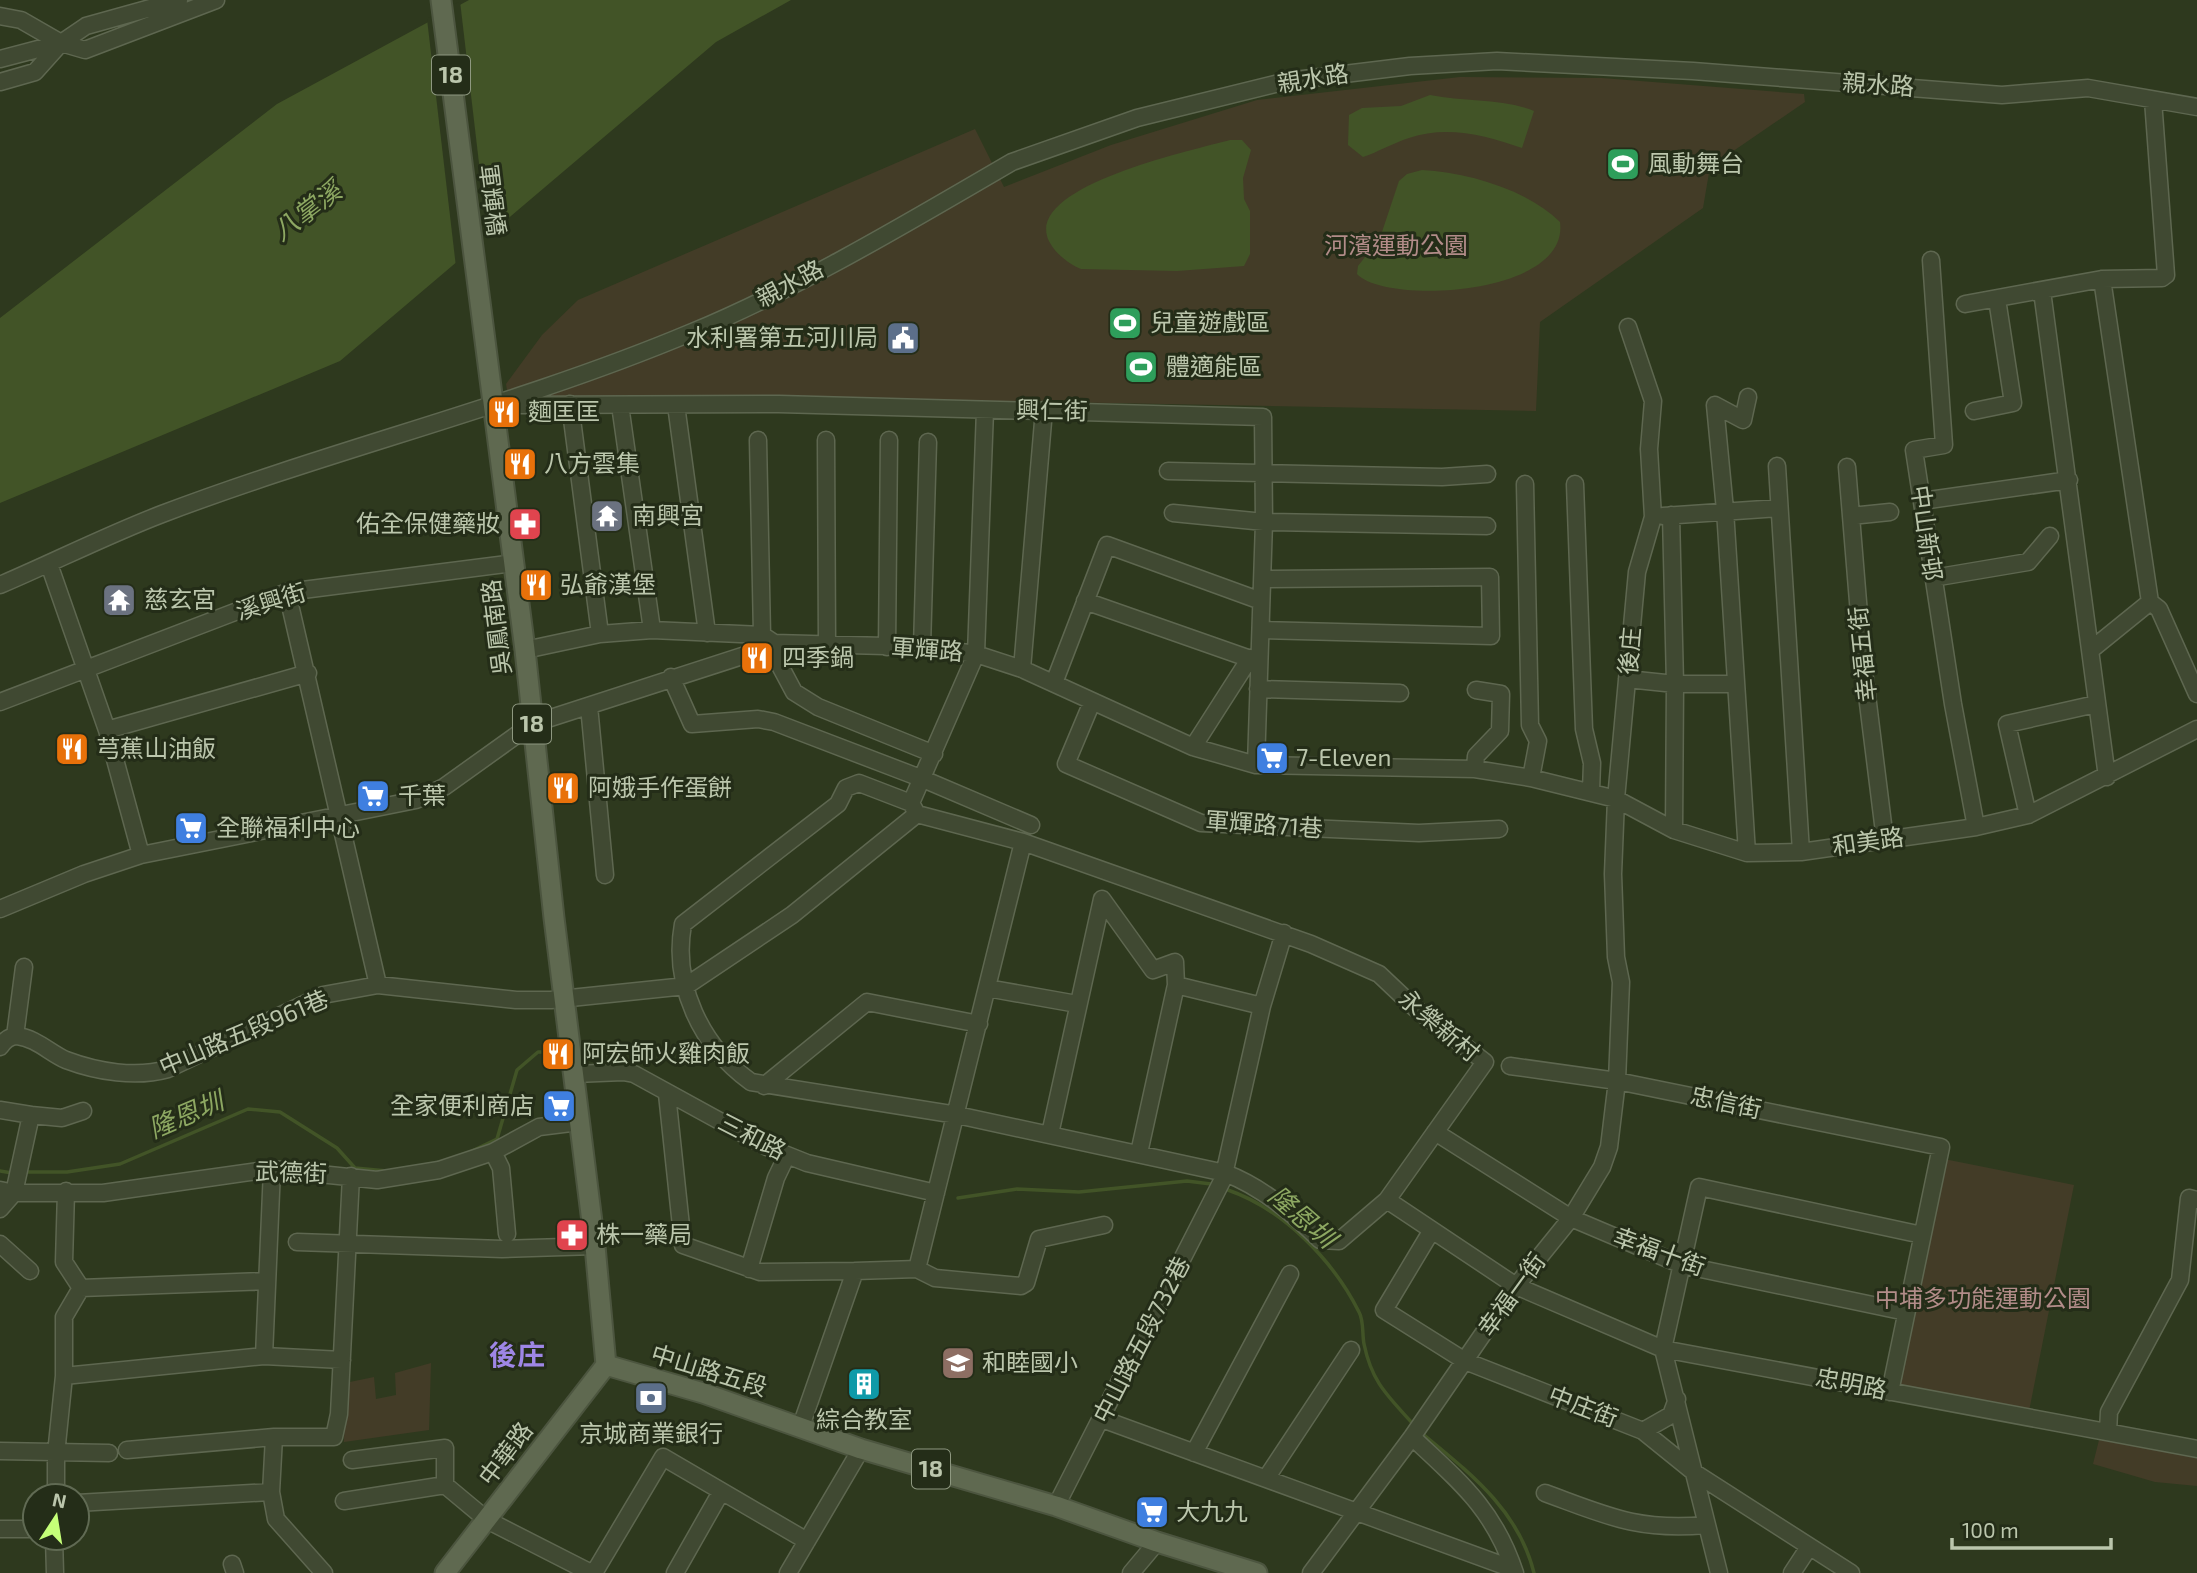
<svg xmlns="http://www.w3.org/2000/svg" width="2197" height="1573" font-family="'Exo 2','Noto Sans TC',sans-serif">
  <style>
    .green { fill: #433c27 }
    .water { fill: #425427 }
    .pier { fill: #2e391e }
    .lines { fill: none; stroke-linecap: round; stroke-linejoin: round }
    .stream { stroke: #425427; stroke-width: 3.5 }
    .minor-casing { stroke: #5e6750; stroke-width: 19 }
    .major-casing { stroke: #4c553f; stroke-width: 23 }
    .minor { stroke: #404932; stroke-width: 16 }
    .major { stroke: #5f6950; stroke-width: 19 }
    .labels { text-anchor: middle; stroke-width: 6; stroke-linejoin: round; paint-order: stroke }
    .shield { fill: #242d18; stroke: #8e9880; stroke-width: 2 }
    .shield-label { font-size: 23px; font-weight: bold; fill: #bbc6ac }
    .street-label { font-size: 24px; fill: #bbc6ac; stroke: #242d18 }
    .poi-label { font-size: 24px; fill: #bbc6ac; stroke: #242d18; text-anchor: start }
    .park-label { font-size: 24px; fill: #b28c89; stroke: #242d18 }
    .water-label { font-size: 26px; font-style: italic; fill: #8da862; stroke: #242d18 }
    .quarter-label { font-size: 28px; font-weight: bold; fill: #9e86e6; stroke: #242d18 }
  </style>
  <rect width="100%" height="100%" fill="#2e391e"/>
  <path class="green" d="M 1460,77 L 1602,78 L 1804,94 L 1805,102 L 1710,167 L 1703,208 L 1540,322 L 1536,411 L 1007,401 L 509,403 L 506,384 L 542,335 L 578,300 L 975,129 L 1004,187 L 1111,145 L 1257,100 Z
    M 1944,1159 L 2074,1185 L 2029,1411 L 1898,1384 Z
    M 431,1363 L 429,1430 L 344,1442 L 345,1383 L 374,1377 L 376,1399 L 396,1395 L 395,1373 Z
    M 2099,1440 L 2197,1456 L 2197,1486 L 2155,1482 L 2093,1464 Z"/>
  <path class="water" d="M 469,0 L 791,0 L 716,42 L 340,361 L 0,503 L 0,318 L 277,104 Z
    M 1430,95 C 1465,102 1502,98 1534,111 L 1522,148 C 1486,135 1446,125 1409,138 C 1393,143 1378,152 1363,157 L 1348,145 L 1349,115 L 1362,108 L 1401,106 Z
    M 1230,140 L 1242,140 L 1251,150 L 1243,178 L 1244,199 L 1250,211 L 1250,254 L 1244,266 L 1177,271 L 1081,269 C 1068,264 1051,250 1047,236 C 1033,184 1194,150 1230,140 Z
    M 1422,170 C 1469,173 1526,189 1560,222 C 1570,296 1385,305 1357,274 L 1358,266 L 1380,238 L 1399,181 L 1407,174 Z"/>
  <path class="pier" d="M 460,1 L 488,240 L 456,267 L 427,19 Z"/>
  <g class="lines">
    <path class="stream" d="M 472,1151 L 497,1139 L 517,1070 L 538,1052 L 559,1052
      M 0,1171 L 12,1173
      M 23,1172 L 67,1172 L 120,1164 L 248,1109 L 280,1112 L 337,1148 L 355,1168 L 387,1171
      M 1228,1190 C 1283,1209 1333,1260 1359,1312 C 1364,1321 1362,1334 1364,1344 C 1372,1383 1388,1396 1414,1425
      M 958,1198 L 1017,1189 L 1079,1192 L 1187,1181 L 1211,1184
      M 1424,1435 C 1471,1474 1519,1511 1534,1573"/>
    <g class="minor-casing">
      <path id="minor" d="M 0,16 L 21,20 L 61,43
        M 0,59 L 61,43 L 85,50 L 216,0
        M 0,82 L 35,72 L 61,43 L 86,26 L 179,0
        M 1931,260 L 1944,445 L 1914,450 L 1953,704 L 1976,827
        M 2102,279 L 2150,602 L 2159,609 L 2197,694
        M 2042,291 L 2107,777
        M 1965,304 L 2102,279 L 2162,278 L 2166,275 L 2153,100
        M 570,404 L 600,634
        M 510,405 L 779,404 L 1263,417 L 1264,522 L 1256,765
        M 620,405 L 652,630
        M 676,405 L 707,633
        M 1974,411 L 2013,403 L 1997,299
        M 758,440 L 762,635
        M 826,440 L 827,643
        M 1777,466 L 1801,852
        M 1847,467 L 1863,663 L 1885,840
        M 1168,471 L 1442,477 L 1487,474
        M 1525,484 L 1530,725 L 1538,741 L 1531,778
        M 1575,484 L 1584,729 L 1592,763 L 1591,791
        M 1922,501 L 2069,480
        M 1173,513 L 1264,522 L 1487,526
        M 1671,515 L 1675,684 L 1674,830
        M 1663,516 L 1779,508
        M 1851,516 L 1890,512
        M 49,564 L 107,730 L 141,855
        M 1933,578 L 2028,562 L 2050,536
        M 0,585 C 54,562 107,535 162,514 C 336,448 518,405 690,333 C 799,288 909,222 1012,162 L 1137,118 L 1287,81 L 1410,66 L 1497,61 L 1693,71 L 2002,95 L 2088,88 L 2197,107
        M 287,592 L 378,985
        M 1085,601 L 1259,662
        M 1261,630 L 1491,636 L 1490,577 L 1262,579
        M 770,647 L 794,692 L 818,707 L 934,754
        M 887,647 L 889,440
        M 922,647 L 928,442
        M 2092,649 L 2150,602
        M 525,650 L 600,634 L 652,630 L 762,635 L 774,643
        M 1022,669 L 1044,410
        M 671,677 L 692,724 L 758,719 L 774,722 L 923,779 L 1031,825
        M 1627,679 L 1675,684 L 1736,684
        M 1054,683 L 1107,545 L 1261,601
        M 1258,689 L 1400,693
        M 0,702 L 287,592 L 514,563
        M 1092,702 L 1066,764 L 1201,823 L 1419,833 L 1499,829
        M 589,706 L 605,875
        M 107,730 L 308,673
        M 1193,747 L 1250,658
        M 1475,769 L 1476,756 L 1500,731 L 1501,694 L 1476,690
        M 911,803 L 976,654 L 985,410
        M 2028,815 L 2007,724 L 2096,704
        M 1747,853 L 1725,510 L 1715,405 L 1743,420 L 1748,397
        M 0,909 L 84,874 L 141,855 L 416,800 L 444,787 L 532,724 L 770,647 L 774,643 L 922,647 L 976,654 L 1022,669 L 1193,747 L 1256,765 L 1475,769 L 1531,778 L 1616,799 L 1674,830 L 1747,853 L 1801,852 L 1976,827 L 2028,815 L 2197,729
        M 987,988 L 1077,1004
        M 15,1036 L 24,967
        M 0,1047 C 4,1041 9,1036 17,1036 C 36,1038 50,1053 66,1060 C 98,1072 136,1078 168,1069 L 323,995 L 378,985 L 516,1000 L 551,1000 L 686,986 L 792,915 L 917,814
        M 1510,1066 L 1617,1081 L 1941,1147 L 1890,1392
        M 575,1074 L 623,1072 L 634,1074 L 767,1147 L 807,1163 L 936,1193
        M 764,1086 L 867,1002 L 979,1024
        M 667,1094 L 683,1245 L 760,1272 L 855,1271
        M 0,1110 L 31,1115 L 14,1193 L 0,1190
        M 31,1115 L 62,1118 L 83,1111
        M 1435,1132 L 1571,1218 L 1682,1265 L 1906,1312
        M 1050,1134 L 1102,899 L 1153,970 L 1175,962 L 1176,985 L 1262,1006
        M 493,1152 L 501,1168 L 507,1234
        M 1139,1153 L 1176,985
        M 1387,1200 L 1339,1241 L 1320,1240 C 1292,1213 1262,1187 1225,1173 L 957,1115 L 751,1082 C 701,1046 672,985 683,924 L 838,804 L 846,788 L 859,783 L 911,803 L 917,814 L 1023,842 L 1311,944 L 1379,974 L 1415,1008 L 1485,1062 L 1387,1200 L 1516,1286 L 1663,1349 L 2197,1449
        M 0,1209 L 14,1193 L 103,1193 L 272,1169 L 377,1180 L 439,1170 L 493,1152 L 539,1127 L 579,1122
        M 1432,1230 L 1384,1310 L 1465,1361 L 1643,1431 L 1695,1473 L 1851,1573
        M 297,1242 L 502,1249 L 595,1246
        M 0,1244 L 30,1271
        M 749,1269 L 776,1178 L 787,1155
        M 917,1269 L 1023,842
        M 81,1288 L 266,1281
        M 264,1356 L 272,1169
        M 64,1376 L 264,1356 L 342,1360
        M 1102,1419 L 1513,1569
        M 801,1426 L 855,1271 L 917,1269 L 935,1278 L 1021,1286 L 1026,1283 L 1039,1239 L 1104,1225
        M 1643,1431 L 1671,1415 L 1677,1399
        M 2108,1432 L 2109,1412 L 2180,1280 L 2189,1198 L 2197,1200
        M 1412,1437 C 1460,1482 1494,1509 1515,1573
        M 127,1450 L 274,1437
        M 0,1451 L 109,1453
        M 1194,1453 L 1290,1274
        M 352,1460 L 445,1448 L 445,1485 L 487,1520 L 591,1573
        M 1267,1477 L 1351,1350
        M 271,1492 L 274,1437 L 334,1437 L 339,1414 L 351,1176
        M 1545,1493 C 1608,1516 1637,1531 1706,1525
        M 56,1496 L 56,1454 L 64,1376 L 64,1317 L 81,1288 L 64,1262 L 66,1191
        M 344,1501 L 445,1485
        M 77,1503 L 271,1492 L 276,1519 L 324,1573
        M 1056,1506 L 1223,1179 L 1262,1006 L 1284,933
        M 0,1529 L 35,1529
        M 54,1538 L 55,1573
        M 232,1564 L 235,1573
        M 594,1573 L 663,1457 L 807,1541
        M 675,1573 L 721,1492
        M 788,1573 L 861,1449
        M 1131,1573 L 1157,1542
        M 1311,1573 L 1412,1437 L 1516,1286 L 1571,1218 L 1602,1167 L 1609,1147 L 1617,1081 L 1621,982 L 1616,957 L 1613,874 L 1616,799 L 1637,572 L 1653,517 L 1649,449 L 1653,401 L 1628,327
        M 1719,1573 L 1663,1349 L 1699,1187 L 1922,1235
        M 1792,1573 L 1809,1547"/>
    </g>
    <g class="major-casing">
      <path id="major" d="M 441,0 L 525,650 L 554,918 L 595,1246 L 606,1365
        M 606,1365 L 703,1393 L 861,1449 L 1056,1506 L 1157,1542 L 1257,1573
        M 445,1573 L 606,1365"/>
    </g>
    <use href="#minor" class="minor"/>
    <use href="#major" class="major"/>
  </g>
  <defs>
    <g id="stadium-square" transform="scale(1.75)"><rect x="-9" y="-9" width="18" height="18" rx="4" fill="#2e9e5b" stroke="#242d18"/><path d="M0-5a6.5 5 0 1 0 0 10a6.5 5 0 1 0 0-10ZM-3.5-1.8h7v3.6h-7Z" fill="#fff"/></g>
    <g id="civic-square" transform="scale(1.75)"><rect x="-9" y="-9" width="18" height="18" rx="4" fill="#5c6f8a" stroke="#242d18"/><path d="M-.6-6.5H3V-4.5H.6V-3L4-1V1h2V6H-6V1h2V-1L-.6-3ZM-1.2 2.5V6h2.4V2.5Z" fill="#fff"/></g>
    <g id="restaurant-square" transform="scale(1.75)"><rect x="-9" y="-9" width="18" height="18" rx="4" fill="#e8710a" stroke="#242d18"/><path d="M-5-6h1v4h1v-4h1v4h1v-4h1v5L-1.5 .5V6h-2V.5L-5-1ZM5-6V6H3V1.5H1.5Q1.5-4 5-6Z" fill="#fff"/></g>
    <g id="temple-square" transform="scale(1.75)"><rect x="-9" y="-9" width="18" height="18" rx="4" fill="#6b7280" stroke="#242d18"/><path d="M0-6L5-2H3V0L6.5 2.5H4V6H1.5V3h-3V6H-4V2.5H-6.5L-3 0V-2H-5Z" fill="#fff"/></g>
    <g id="pharmacy-square" transform="scale(1.75)"><rect x="-9" y="-9" width="18" height="18" rx="4" fill="#e0444e" stroke="#242d18"/><path d="M-2-6h4v4h4v4h-4v4h-4v-4h-4v-4h4Z" fill="#fff"/></g>
    <g id="supermarket-square" transform="scale(1.75)"><rect x="-9" y="-9" width="18" height="18" rx="4" fill="#3f7fe0" stroke="#242d18"/><path d="M-6-5.5h2.5l.6 2H6L4.5 2H-2.5L-4.4-4H-6ZM-1.5 3.2a1.3 1.3 0 1 0 .1 0ZM3 3.2a1.3 1.3 0 1 0 .1 0Z" fill="#fff"/></g>
    <g id="school-square" transform="scale(1.75)"><rect x="-9" y="-9" width="18" height="18" rx="4" fill="#8d6e63" stroke="#242d18"/><path d="M0-5L7-2L0 1L-7-2ZM-4 1L0 2.5L4 1V4Q0 6-4 4Z" fill="#fff"/></g>
    <g id="building-square" transform="scale(1.75)"><rect x="-9" y="-9" width="18" height="18" rx="4" fill="#0f9aa8" stroke="#242d18"/><path d="M-4-6H4V6H1V3H-1V6H-4ZM-2.5-4.3h1.7v1.8h-1.7ZM.8-4.3h1.7v1.8H.8ZM-2.5-1h1.7V.8h-1.7ZM.8-1h1.7V.8H.8Z" fill="#fff"/></g>
    <g id="bank-square" transform="scale(1.75)"><rect x="-9" y="-9" width="18" height="18" rx="4" fill="#5c6f8a" stroke="#242d18"/><path d="M-6-4H6V4H-6ZM0-2.3a2.3 2.3 0 1 0 0 4.6a2.3 2.3 0 1 0 0-4.6Z" fill="#fff"/></g>
  </defs>
  <g fill-rule="evenodd">
    <use href="#stadium-square" x="1623" y="164"/>
    <use href="#stadium-square" x="1125" y="323"/>
    <use href="#civic-square" x="903" y="338"/>
    <use href="#stadium-square" x="1141" y="367"/>
    <use href="#restaurant-square" x="504" y="412"/>
    <use href="#restaurant-square" x="520" y="464"/>
    <use href="#temple-square" x="607" y="516"/>
    <use href="#pharmacy-square" x="525" y="524"/>
    <use href="#restaurant-square" x="536" y="585"/>
    <use href="#temple-square" x="119" y="600"/>
    <use href="#restaurant-square" x="757" y="658"/>
    <use href="#restaurant-square" x="72" y="749"/>
    <use href="#supermarket-square" x="1272" y="758"/>
    <use href="#restaurant-square" x="563" y="788"/>
    <use href="#supermarket-square" x="373" y="796"/>
    <use href="#supermarket-square" x="191" y="828"/>
    <use href="#restaurant-square" x="558" y="1054"/>
    <use href="#supermarket-square" x="559" y="1106"/>
    <use href="#pharmacy-square" x="572" y="1235"/>
    <use href="#school-square" x="958" y="1363"/>
    <use href="#building-square" x="864" y="1384"/>
    <use href="#bank-square" x="651" y="1398"/>
    <use href="#supermarket-square" x="1152" y="1512"/>
  </g>
  <g class="labels">
    <g class="shield">
      <rect x="432" y="55.5" width="38" height="39" rx="5"/>
      <rect x="513" y="704.5" width="38" height="39" rx="5"/>
      <rect x="912" y="1449.5" width="38" height="39" rx="5"/>
    </g>
    <g class="shield-label">
      <text x="451" y="83">18</text>
      <text x="532" y="732">18</text>
      <text x="931" y="1477">18</text>
    </g>
    <g class="street-label">
      <text transform="translate(1313 79) rotate(-9)" y="8">親水路</text>
      <text transform="translate(1878 85) rotate(4)" y="8">親水路</text>
      <text transform="translate(492 200) rotate(83)" y="8">軍輝橋</text>
      <text transform="translate(790 284) rotate(-28)" y="8">親水路</text>
      <text transform="translate(1052 411) rotate(1)" y="8">興仁街</text>
      <text transform="translate(1926 533) rotate(82)" y="8">中山新邨</text>
      <text transform="translate(271 602) rotate(-17)" y="8">溪興街</text>
      <text transform="translate(497 627) rotate(-97)" y="8">吳鳳南路</text>
      <text transform="translate(927 650) rotate(4)" y="8">軍輝路</text>
      <text transform="translate(1630 651) rotate(-85)" y="8">後庄</text>
      <text transform="translate(1863 654) rotate(-96)" y="8">幸福五街</text>
      <text transform="translate(1264 825) rotate(4)" y="8">軍輝路71巷</text>
      <text transform="translate(1868 842) rotate(-8)" y="8">和美路</text>
      <text transform="translate(1439 1026) rotate(40)" y="8">永樂新村</text>
      <text transform="translate(244 1033) rotate(-23)" y="8">中山路五段961巷</text>
      <text transform="translate(1726 1103) rotate(12)" y="8">忠信街</text>
      <text transform="translate(752 1137) rotate(27)" y="8">三和路</text>
      <text transform="translate(291 1173) rotate(2)" y="8">武德街</text>
      <text transform="translate(1659 1252) rotate(20)" y="8">幸福十街</text>
      <text transform="translate(1512 1295) rotate(-54)" y="8">幸福一街</text>
      <text transform="translate(1142 1340) rotate(-63)" y="8">中山路五段732巷</text>
      <text transform="translate(709 1371) rotate(17)" y="8">中山路五段</text>
      <text transform="translate(1851 1384) rotate(11)" y="8">忠明路</text>
      <text transform="translate(1583 1407) rotate(21)" y="8">中庄街</text>
      <text transform="translate(506 1454) rotate(-53)" y="8">中華路</text>
    </g>
    <g class="poi-label">
      <text x="1648" y="172">風動舞台</text>
      <text x="1150" y="331">兒童遊戲區</text>
      <text x="878" y="346" text-anchor="end">水利署第五河川局</text>
      <text x="1166" y="375">體適能區</text>
      <text x="528" y="420">麵匡匡</text>
      <text x="544" y="472">八方雲集</text>
      <text x="632" y="524">南興宮</text>
      <text x="500" y="532" text-anchor="end">佑全保健藥妝</text>
      <text x="560" y="593">弘爺漢堡</text>
      <text x="144" y="608">慈玄宮</text>
      <text x="782" y="666">四季鍋</text>
      <text x="96" y="757">芎蕉山油飯</text>
      <text x="1296" y="766">7-Eleven</text>
      <text x="588" y="796">阿娥手作蛋餅</text>
      <text x="398" y="804">千葉</text>
      <text x="216" y="836">全聯福利中心</text>
      <text x="582" y="1062">阿宏師火雞肉飯</text>
      <text x="534" y="1114" text-anchor="end">全家便利商店</text>
      <text x="596" y="1243">株一藥局</text>
      <text x="982" y="1371">和睦國小</text>
      <text x="864" y="1428" text-anchor="middle">綜合教室</text>
      <text x="651" y="1442" text-anchor="middle">京城商業銀行</text>
      <text x="1176" y="1520">大九九</text>
    </g>
    <g class="park-label">
      <text x="1396" y="254">河濱運動公園</text>
      <text x="1983" y="1307">中埔多功能運動公園</text>
    </g>
    <g class="water-label">
      <text transform="translate(307 211) rotate(-37)" y="9">八掌溪</text>
      <text transform="translate(186 1115) rotate(-23)" y="9">隆恩圳</text>
      <text transform="translate(1302 1217) rotate(41)" y="9">隆恩圳</text>
    </g>
    <g class="quarter-label">
      <text x="517" y="1365">後庄</text>
    </g>
  </g>
  <g transform="translate(56 1517) rotate(12)"><circle r="33" fill="#242d18" stroke="#606a53" stroke-width="2"/>
  <path d="M0-5L12 26L0 18L-12 26Z" fill="#c5ff78"/>
  <text y="-10" font-size="19" font-weight="bold" text-anchor="middle" fill="#bbc6ac">N</text>
  </g>
  <path d="M1952 1538v10h159v-10" fill="none" stroke="#bbc6ac" stroke-width="3.5"/>
  <text x="1962" y="1538" font-size="21" fill="#bbc6ac" stroke="#242d18" stroke-width="5" paint-order="stroke">100 m</text>
</svg>
